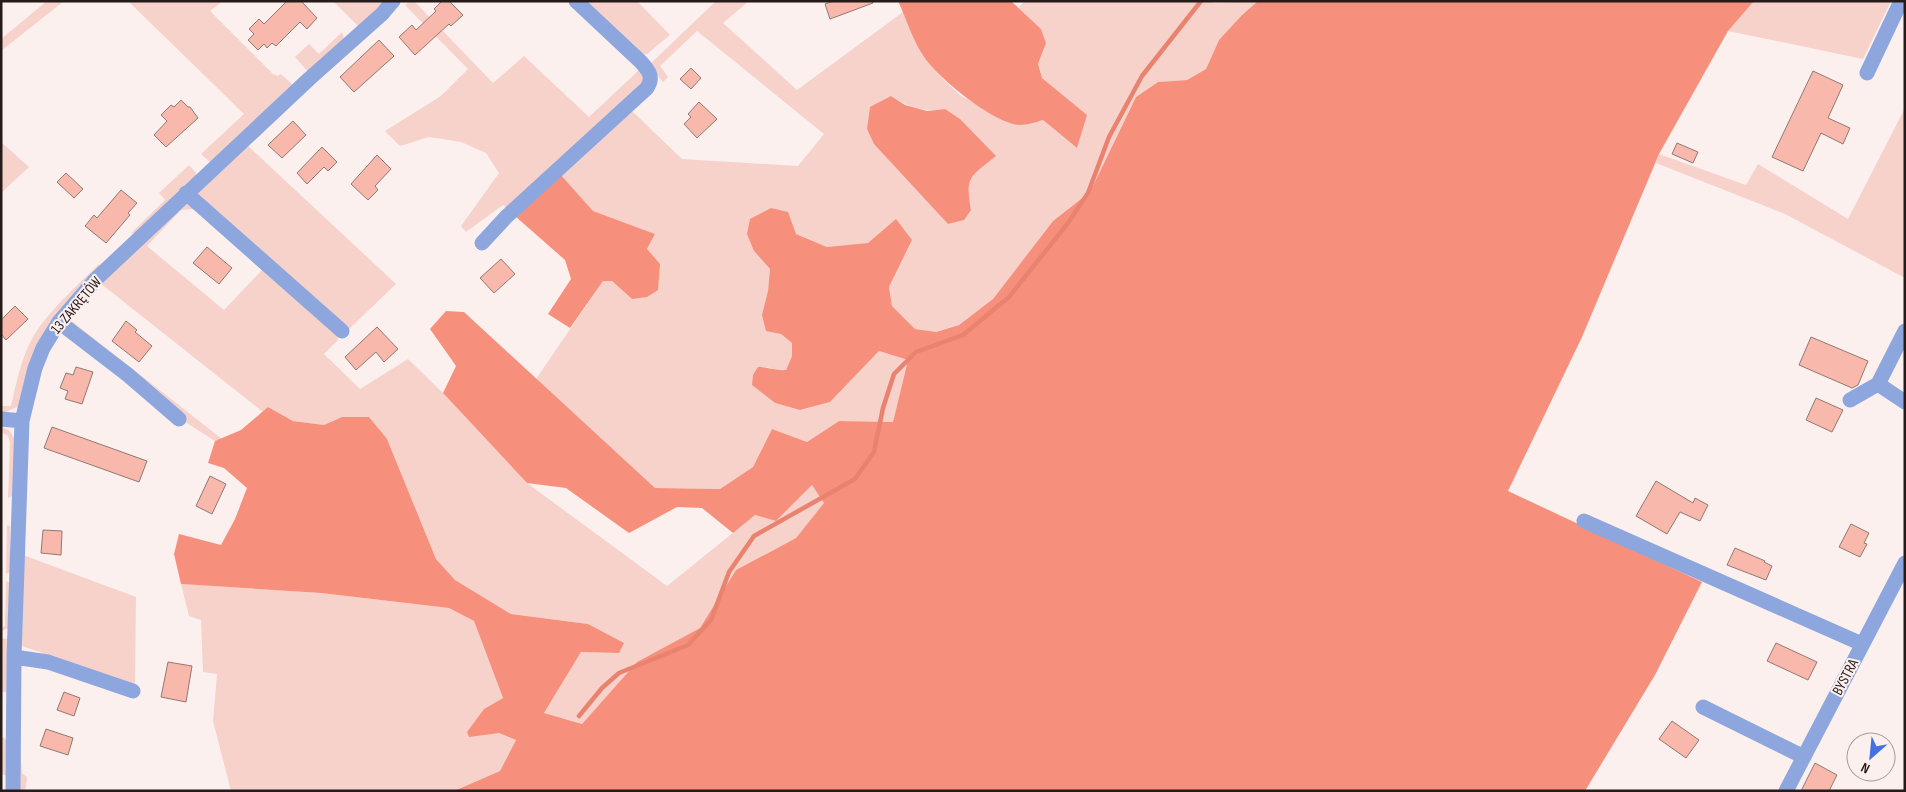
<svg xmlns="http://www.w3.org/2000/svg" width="1906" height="792" font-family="'Sofia Sans Condensed',sans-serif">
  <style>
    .green { fill: #f6d2cb; fill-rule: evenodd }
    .forest { fill: #f6907c }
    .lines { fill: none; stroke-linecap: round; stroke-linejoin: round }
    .stream { stroke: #e98370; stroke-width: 4.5 }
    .building { fill: #f8b8ab; stroke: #927973 }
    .minor { stroke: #8da7de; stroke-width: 15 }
    .labels { text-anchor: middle; stroke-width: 4; stroke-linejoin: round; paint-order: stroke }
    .street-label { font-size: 15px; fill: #251b19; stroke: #fcf0ee }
  </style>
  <rect width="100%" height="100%" fill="#fcf0ee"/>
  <path class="green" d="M 47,1 L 64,1 L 1,51 L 1,39 Z
    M 128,1 L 223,1 L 210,11 L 274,75 L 275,74 L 277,76 L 281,74 L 293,85 L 211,163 L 201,154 L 244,114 Z
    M 333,1 L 388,1 L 360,28 Z
    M 410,1 L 414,1 L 493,83 L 524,56 L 589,117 L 639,70 L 569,1 L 572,1 L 638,64 L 645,81 L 509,210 L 503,205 L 466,232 L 461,226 L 499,173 L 486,153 L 461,142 L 429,137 L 400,146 L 385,131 L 441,96 L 468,69 L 405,5 Z
    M 582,1 L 637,1 L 670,35 L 647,54 L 641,55 Z
    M 716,1 L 749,1 L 723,23 L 797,90 L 903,12 L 922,55 L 937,73 L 961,96 L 1020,125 L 1043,120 L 1077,148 L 1086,115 L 1042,78 L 1038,64 L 1046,43 L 1041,29 L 1018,8 L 1025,1 L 1212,1 L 1214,3 L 1258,1 L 1242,15 L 1219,40 L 1206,69 L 1187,80 L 1158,82 L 1136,97 L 1090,192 L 1053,221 L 993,299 L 959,325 L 935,332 L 915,329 L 892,306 L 889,287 L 912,240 L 827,247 L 796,234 L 754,251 L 770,269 L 768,291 L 781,334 L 792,343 L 792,356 L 786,370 L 777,371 L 767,367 L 752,385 L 775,403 L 801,410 L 830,402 L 879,351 L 908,360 L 893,422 L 839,421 L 807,442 L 772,429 L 753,467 L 720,489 L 655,488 L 536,379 L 603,281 L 612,281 L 632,299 L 647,249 L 655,234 L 593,211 L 560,174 L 631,110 L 682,159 L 798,166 L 824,134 L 697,31 L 660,66 L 668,77 L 663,82 L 649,65 ZM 891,96 C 910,108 922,112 945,109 L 995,156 C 970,177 965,176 971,210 L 948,224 L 917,189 Z
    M 1754,1 L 1891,1 L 1863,59 L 1728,31 Z
    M 342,32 L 345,41 L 308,72 L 295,57 L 309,44 L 319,54 Z
    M 1905,108 L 1905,278 L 1785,214 L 1656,163 L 1659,154 L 1746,185 L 1758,164 L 1848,219 Z
    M 1,142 L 29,167 L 1,193 Z
    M 248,146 L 396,284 L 347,331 L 195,193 Z
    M 189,165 L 196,173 L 196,177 L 136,234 L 131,233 L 165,200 L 159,193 Z
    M 187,204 L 194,209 L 181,210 L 147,246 L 224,310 L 263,269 L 338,333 L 338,340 L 324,354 L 360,389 L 408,359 L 443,393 L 527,483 L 667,586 L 755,515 L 776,521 L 812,485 L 825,503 L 796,538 L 736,570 L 700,628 L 637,662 L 582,724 L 544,713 L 581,652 L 619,653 L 588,624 L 511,614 L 455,580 L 436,559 L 387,439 L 342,417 L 324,425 L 293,421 L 268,407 L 263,412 L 100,283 Z
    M 99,264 L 100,268 L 80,289 L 21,403 L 17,407 L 1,414 L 1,406 L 11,406 C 16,384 21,359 32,339 C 46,313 77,286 99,264 Z
    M 69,320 L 73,322 L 222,439 L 215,441 L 187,423 L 176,411 L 70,326 Z
    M 1,426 L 10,431 L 16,442 L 12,496 L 8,498 L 10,442 L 8,436 L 1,432 Z
    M 7,525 L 10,526 L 10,572 L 6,574 Z
    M 23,555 L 136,597 L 135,685 L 22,646 Z
    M 6,581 L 10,583 L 9,628 L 1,631 L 1,628 L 5,626 Z
    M 181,584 L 321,593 L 449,608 L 474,621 L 503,698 L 484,709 L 499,733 L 516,740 L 500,771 L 454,791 L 231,791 L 213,721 L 217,674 L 203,672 L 201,620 L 189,616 Z
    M 1,638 L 7,639 L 6,692 L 1,692 Z
    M 1,736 L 7,740 L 8,776 L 1,774 Z
    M 20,748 L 22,773 L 27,777 L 26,787 L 24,791 L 18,791 Z"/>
  <path class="forest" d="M 898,1 L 1011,1 L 1041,29 L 1046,43 L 1038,64 L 1042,78 L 1087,115 L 1077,148 L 1043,120 C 1036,122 1027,125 1020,125 C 994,124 935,76 922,54 C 912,38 906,18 898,1 Z
    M 1258,1 L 1754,1 L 1728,31 L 1659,154 L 1582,337 L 1508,491 L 1702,582 L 1655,675 L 1585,791 L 454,791 L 500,771 L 516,740 L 499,733 L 469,737 L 467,732 L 484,709 L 503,698 L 474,621 L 449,608 L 321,593 L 181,584 L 174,554 L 179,534 L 221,545 L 235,519 L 247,488 L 224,468 L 208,463 L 215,441 L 241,430 L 268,407 L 293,421 L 324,425 L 342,417 L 369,417 L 387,439 L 436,559 L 455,580 L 511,614 L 588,624 L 624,643 L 619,653 L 581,652 L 544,713 L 582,724 L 637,662 L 700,628 L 736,570 L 796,538 L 824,503 L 812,485 L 776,521 L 755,515 L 733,533 L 702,508 L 677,507 L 629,533 L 566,488 L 527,483 L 443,393 L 456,366 L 430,329 L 446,311 L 464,312 L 655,488 L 720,489 L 753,467 L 772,429 L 807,442 L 839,421 L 893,422 L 908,360 L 879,351 L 830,402 L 800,410 L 775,403 L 752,385 L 753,375 L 758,367 C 768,367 776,371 786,370 L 792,356 L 792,343 L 781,334 L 766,331 L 762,315 L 768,291 L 770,269 L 754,251 L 747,234 L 750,219 L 771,208 L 788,212 L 796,234 L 827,247 L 868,243 L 896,219 L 912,240 L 889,287 L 892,306 L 915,329 L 936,332 L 959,325 L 993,299 L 1053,221 L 1090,192 L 1136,97 L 1158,82 L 1187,80 L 1206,69 L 1219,40 L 1242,15 Z
    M 891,96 L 905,105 L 927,111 L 945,109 L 960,119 L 996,156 C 970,177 965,176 971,210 L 964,220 L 948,224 L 874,144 L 867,129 L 870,107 Z
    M 560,174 L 593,211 L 655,234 L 647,249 L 660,264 L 658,290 L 647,297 L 632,299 L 612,281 L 603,281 L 570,328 L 548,314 L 571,279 L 565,260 L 515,216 Z"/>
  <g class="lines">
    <path class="stream" d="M 579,716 L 602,688 L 619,673 L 688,645 L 711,620 L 729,572 L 754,536 L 855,479 L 874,452 L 883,408 L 894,374 L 916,352 L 963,335 L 1009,297 L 1068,223 L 1088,193 L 1109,137 L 1142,76 L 1201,1"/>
  </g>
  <path class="building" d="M 287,1 L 301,1 L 317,18 L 307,29 L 300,22 L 276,46 L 272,43 L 267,48 L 264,44 L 258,50 L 248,40 L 254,34 L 249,29 L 259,19 L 264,24 Z
    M 442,1 L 449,1 L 463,15 L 451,26 L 449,24 L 415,55 L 399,37 L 412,25 L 416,30 L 436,11 L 434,9 Z
    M 833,1 L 873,1 L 873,3 L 830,19 L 825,4 Z
    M 379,40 L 394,56 L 354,92 L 340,77 Z
    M 691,68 L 701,78 L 691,89 L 680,79 Z
    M 1813,71 L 1843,85 L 1828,118 L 1850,128 L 1843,144 L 1821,133 L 1803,171 L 1772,157 Z
    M 181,100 L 188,107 L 190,107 L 198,118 L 166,147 L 154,135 L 167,121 L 161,115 L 171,105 L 174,107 Z
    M 699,102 L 717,119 L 697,138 L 684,124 L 691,117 L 688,114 Z
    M 293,121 L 306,135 L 282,158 L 268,145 Z
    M 1677,143 L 1698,152 L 1693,163 L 1672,154 Z
    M 322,147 L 337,162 L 328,171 L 324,167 L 307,184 L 297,173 Z
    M 377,155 L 391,169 L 375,186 L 378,190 L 368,200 L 351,184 Z
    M 66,173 L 83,189 L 74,198 L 57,182 Z
    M 121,190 L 137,203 L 128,213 L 130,215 L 106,243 L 85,226 L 94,215 L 97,218 Z
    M 207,247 L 232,268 L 219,284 L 193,263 Z
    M 501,259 L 515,274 L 494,293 L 480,278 Z
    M 15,306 L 28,319 L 6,340 L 1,334 L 1,320 Z
    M 126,321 L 137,330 L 135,332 L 152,346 L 139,362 L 112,341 Z
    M 377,327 L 398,349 L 384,362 L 376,352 L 356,370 L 345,357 Z
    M 1811,337 L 1868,361 L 1858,385 L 1852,388 L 1799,365 Z
    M 76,367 L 93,372 L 82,404 L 65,399 L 68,391 L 60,388 L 66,373 L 73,375 Z
    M 1816,398 L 1843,410 L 1832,432 L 1806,420 Z
    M 52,427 L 147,461 L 139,482 L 44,448 Z
    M 210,476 L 226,484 L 212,514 L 196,506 Z
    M 1656,481 L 1693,503 L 1695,498 L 1708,505 L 1700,521 L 1680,512 L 1667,534 L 1636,516 Z
    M 1851,524 L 1869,533 L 1864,543 L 1867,544 L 1860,557 L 1839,547 Z
    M 43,530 L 62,531 L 61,555 L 41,553 Z
    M 1735,548 L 1765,561 L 1764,562 L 1772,566 L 1766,580 L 1727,565 Z
    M 1776,643 L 1817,662 L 1808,680 L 1767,661 Z
    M 168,662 L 192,666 L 186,702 L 161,697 Z
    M 64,692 L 80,698 L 74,716 L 57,710 Z
    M 1672,721 L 1699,740 L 1686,758 L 1659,739 Z
    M 46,729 L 73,738 L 68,755 L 40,746 Z
    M 1815,763 L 1837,775 L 1829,791 L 1801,791 Z"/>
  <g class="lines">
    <path class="minor" d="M 1867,73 L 1901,1
      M 186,193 L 342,331
      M 482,243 L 506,217 L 647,88 C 654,77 649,71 641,62 L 576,1
      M 59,322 L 128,375 L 179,419
      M 1905,331 L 1878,384 L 1905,402
      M 1850,400 L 1878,384
      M 1,419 L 22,421
      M 1584,521 L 1862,644
      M 14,657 L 48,662 L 133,691
      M 1703,707 L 1804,757
      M 13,791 L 14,657 L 22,421 L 35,368 L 43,348 L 59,322 L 96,279 L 309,79 L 382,14 L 393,1
      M 1786,791 L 1905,563"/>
  </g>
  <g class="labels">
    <g class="street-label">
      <text transform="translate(76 305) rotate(-50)" y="5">13 ZAKRĘTÓW</text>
      <text transform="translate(1845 677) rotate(-62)" y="5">BYSTRA</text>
    </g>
  </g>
  <rect width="1906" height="792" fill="none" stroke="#251b19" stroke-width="5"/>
  <g transform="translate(1871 757) rotate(207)"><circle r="24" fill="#fcf0ee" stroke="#a69b99"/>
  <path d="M0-4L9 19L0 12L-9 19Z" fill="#4370e2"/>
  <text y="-8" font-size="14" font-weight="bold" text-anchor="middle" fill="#251b19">N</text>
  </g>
</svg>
